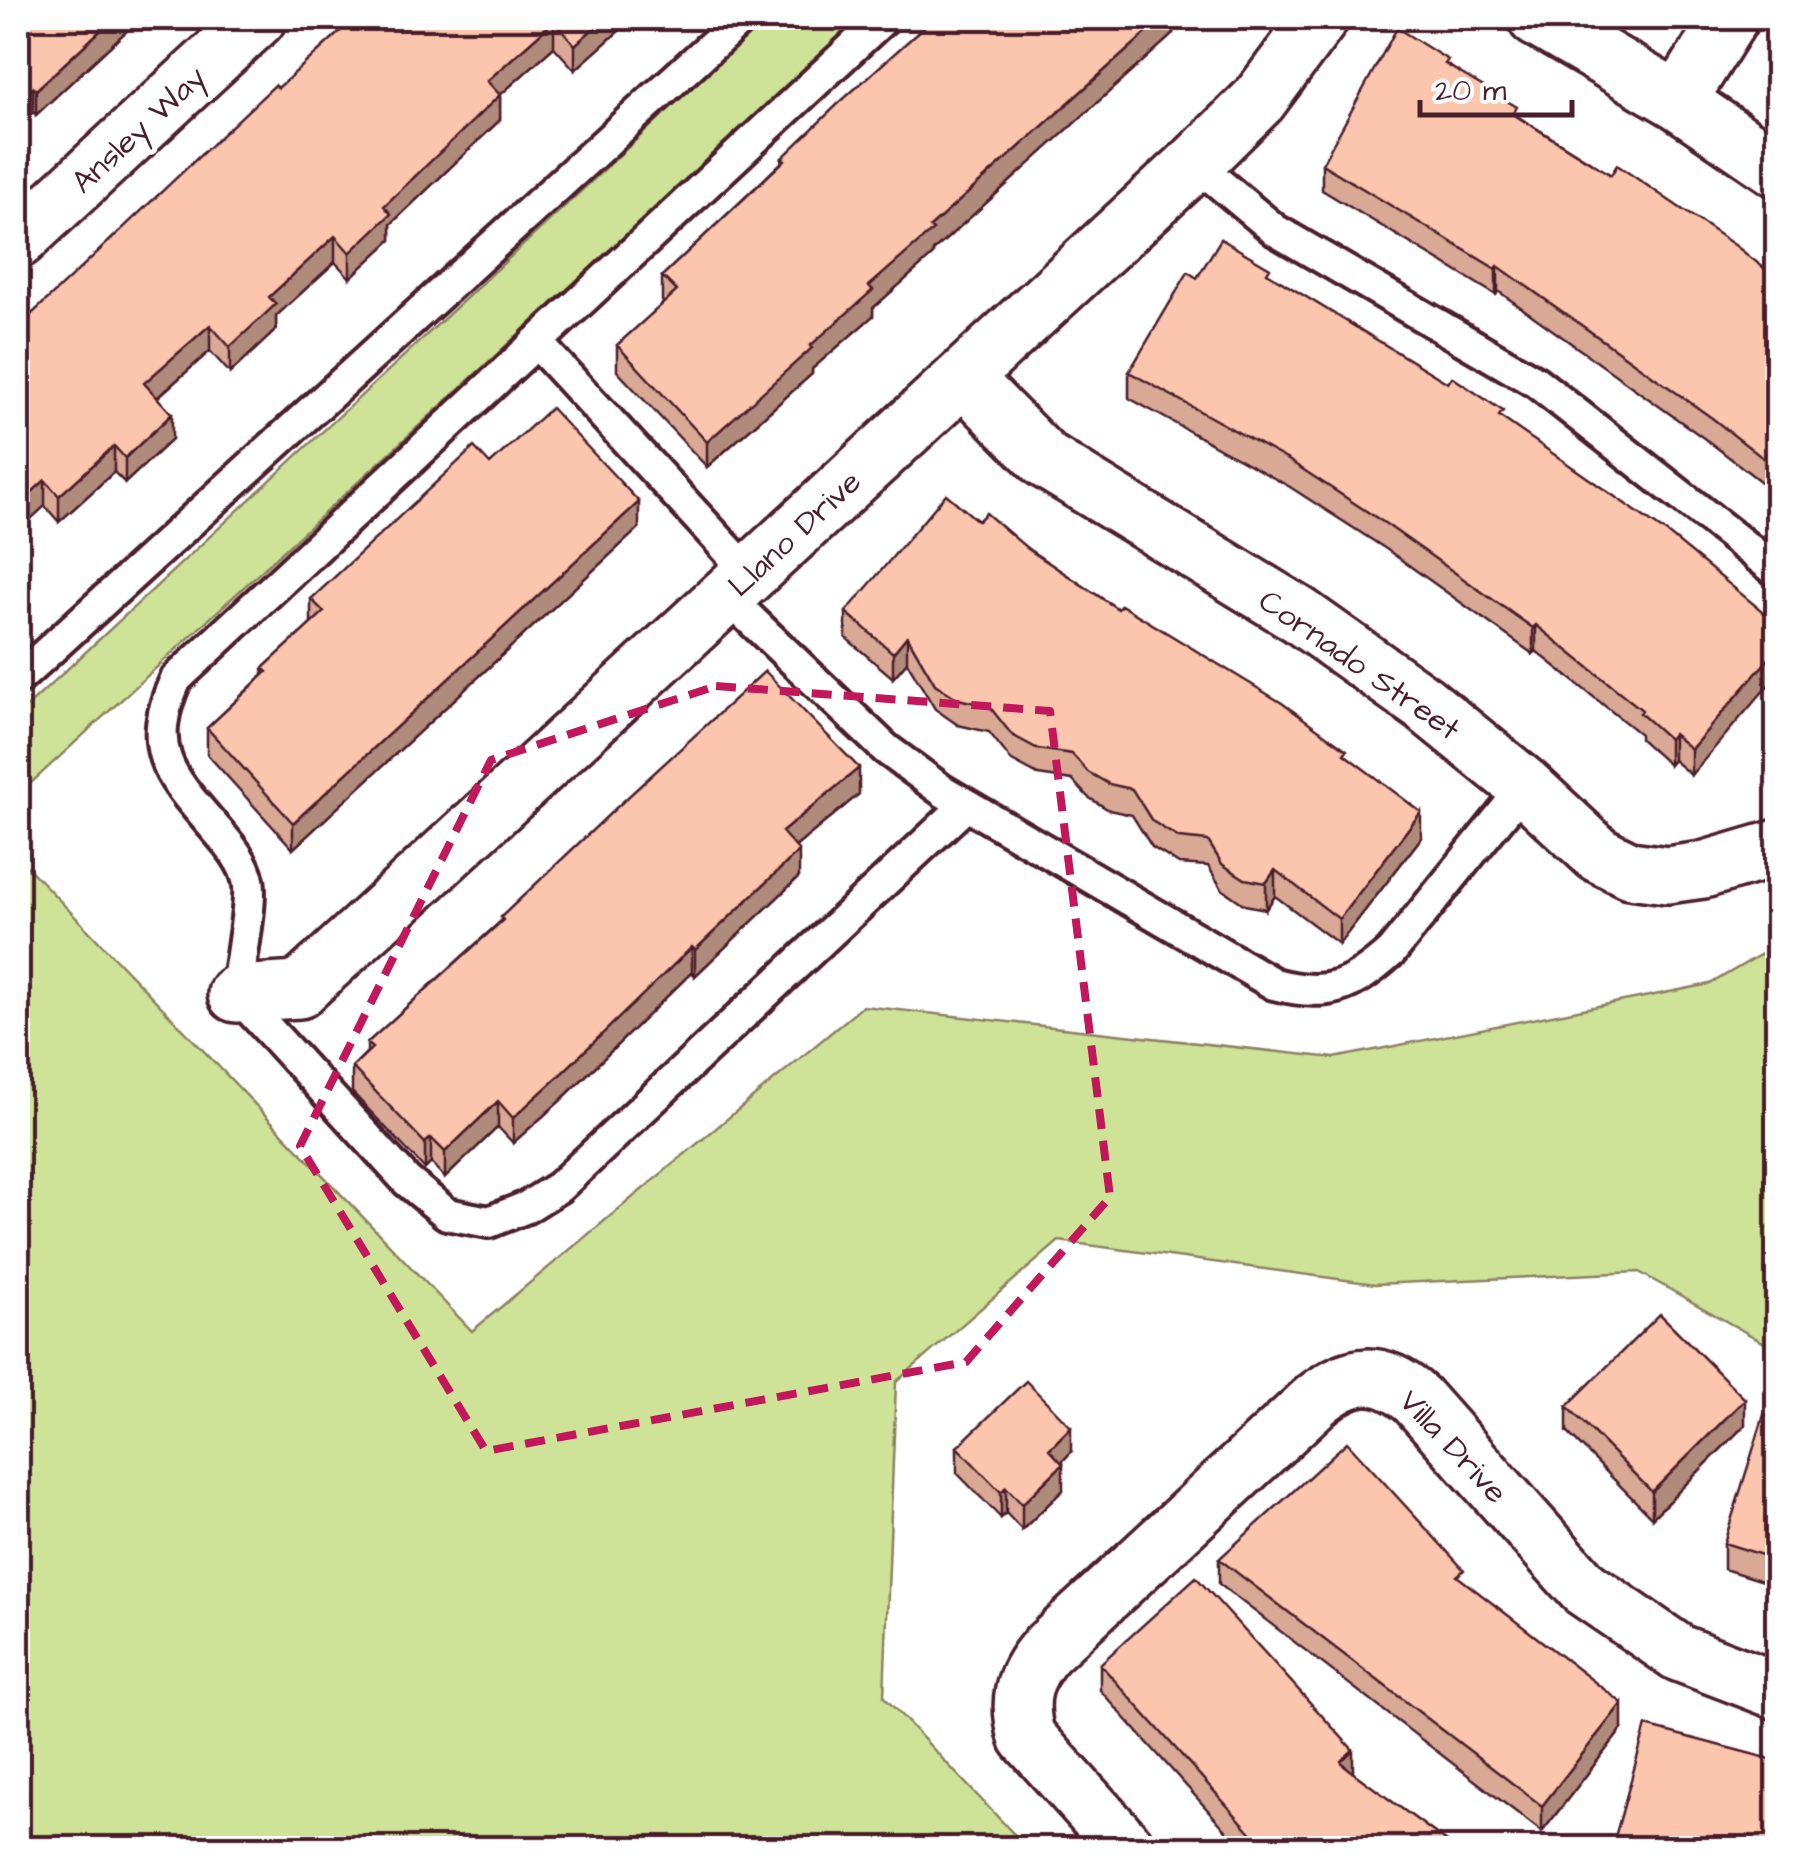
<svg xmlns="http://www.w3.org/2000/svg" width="1795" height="1866" font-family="'Architects Daughter',sans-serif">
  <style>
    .green { fill: #cee398; stroke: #8c8162; stroke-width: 2.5 }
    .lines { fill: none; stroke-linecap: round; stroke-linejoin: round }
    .lane-casing { stroke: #4a1f2b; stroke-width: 38 }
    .street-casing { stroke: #4a1f2b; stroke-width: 62 }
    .lane { stroke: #fff; stroke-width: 30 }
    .street { stroke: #fff; stroke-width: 55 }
    .wall { fill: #d9a996; stroke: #4a1f2b; stroke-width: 2.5 }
    .shaded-wall { fill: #b08a7a; stroke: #4a1f2b; stroke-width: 2.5 }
    .building { fill: #fcc5ae; stroke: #4a1f2b; stroke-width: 2.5 }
    .marked { fill: none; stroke: #c2185b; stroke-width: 8; stroke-dasharray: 20 12; stroke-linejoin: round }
    .labels { text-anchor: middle; stroke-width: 10; stroke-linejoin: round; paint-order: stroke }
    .street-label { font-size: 32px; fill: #4a1f2b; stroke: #fff }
  </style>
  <rect width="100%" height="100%" fill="#fff"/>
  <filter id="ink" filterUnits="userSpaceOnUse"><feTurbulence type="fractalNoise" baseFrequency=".01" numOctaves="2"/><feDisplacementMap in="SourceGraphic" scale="20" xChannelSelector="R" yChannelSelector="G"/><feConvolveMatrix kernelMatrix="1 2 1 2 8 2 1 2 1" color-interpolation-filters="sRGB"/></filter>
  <g filter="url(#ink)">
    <path class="green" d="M 767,18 L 862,18 L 18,795 L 18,715 Z
      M 18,857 L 472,1331 L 863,1006 L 1334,1058 L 1710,984 L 1777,945 L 1777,1350 L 1639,1272 L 1375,1284 L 1059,1241 L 896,1382 L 884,1697 L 1027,1848 L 18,1848 Z"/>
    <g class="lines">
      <g class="lane-casing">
        <path id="lane" d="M 884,18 L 176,679 C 142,753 173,779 220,834 C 231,847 244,862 248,880 C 253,896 239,972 236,994 L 407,1181 L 447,1214 L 489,1222 L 527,1207 L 559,1187 L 966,805
          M 1195,163 L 1275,230 L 1536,382 L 1778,572
          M 536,342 L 750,574
          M 726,596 L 886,749 L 943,791 L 1274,984 C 1327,998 1351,988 1391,952 L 1525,786
          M 18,679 L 742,18"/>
      </g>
      <g class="street-casing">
        <path id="street" d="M 1536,18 L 1678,101 L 1778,169
          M 1678,101 L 1730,18
          M 18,240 L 258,18
          M 963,377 L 1045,460 L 1299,615 L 1423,703 L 1525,786 L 1598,854 L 1630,870 L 1667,875 L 1703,870 L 1778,848
          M 236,994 L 299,990 L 1195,163 L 1259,100 L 1320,18
          M 1127,1848 L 1027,1737 C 1017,1702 1022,1677 1046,1650 L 1316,1400 C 1352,1371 1381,1368 1417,1400 L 1584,1588 L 1679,1653 L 1778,1691"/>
      </g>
      <use href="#lane" class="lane"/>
      <use href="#street" class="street"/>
    </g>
    <path class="wall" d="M 18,18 L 133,18 L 133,25 L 36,115 L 33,112 Z
      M 355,18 L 620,18 L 620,30 L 575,70 L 554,47 L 500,95 L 500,120 L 391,224 L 391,240 L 350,278 L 335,262 L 276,316 L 276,330 L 230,373 L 210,351 L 157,398 L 172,439 L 125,483 L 114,472 L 59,522 L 45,506 L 18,327 Z
      M 1173,18 L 1173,34 L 933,251 L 933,255 L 873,308 L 873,316 L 812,369 L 812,374 L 707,467 L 617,371 L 617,345 L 664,303 L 662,301 L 662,276 L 782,162 L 782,158 Z
      M 1448,65 L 1517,116 L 1778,279 L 1778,495 L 1712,444 L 1498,291 L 1496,295 L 1322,190 L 1322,164 Z
      M 1270,275 L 1503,419 L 1778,624 L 1691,775 L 1673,760 L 1669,765 L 1640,739 L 1640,734 L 1536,651 L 1533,654 L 1386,549 L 1290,487 L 1129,398 L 1129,372 L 1197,278 Z
      M 490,464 L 639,528 L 293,849 L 207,754 L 207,728 L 263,675 L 263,668 L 311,624 L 311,599 Z
      M 978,521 L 1028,549 L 1118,609 L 1347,756 L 1421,838 L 1339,944 L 1275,896 L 1266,909 L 1245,905 L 1222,889 L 1208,866 L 1179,864 L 1152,847 L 1132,815 L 1109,810 L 1088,797 L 1072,780 L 1038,775 L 1012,761 L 989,732 L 958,725 L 935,709 L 907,662 L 893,678 L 846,638 L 846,612 Z
      M 859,794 L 795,847 L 799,877 L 695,976 L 692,972 L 560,1101 L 513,1143 L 498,1127 L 445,1178 L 431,1163 L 425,1169 L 352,1092 L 352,1067 L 367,1052 L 367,1043 L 501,921 L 501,917 Z
      M 1567,1406 L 1745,1425 L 1652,1518 L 1567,1432 Z
      M 1778,1420 L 1778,1586 L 1724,1569 L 1724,1543 Z
      M 957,1447 L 1071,1452 L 1061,1463 L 1063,1490 L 1022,1530 L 1006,1513 L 1001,1518 L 957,1473 Z
      M 1219,1559 L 1622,1729 L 1542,1832 L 1219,1584 Z
      M 1100,1664 L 1353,1773 L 1455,1848 L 1242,1848 L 1100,1690 Z"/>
    <path class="shaded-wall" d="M 114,18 L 133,18 L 133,25 L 36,115 L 36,90 Z
      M 605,18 L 620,18 L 620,30 L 575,70 L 575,45 Z
      M 1163,18 L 1173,18 L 1173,34 L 933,251 L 933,255 L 873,308 L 873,316 L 812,369 L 812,374 L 707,467 L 707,442 L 810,346 L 869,286 L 930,227 Z
      M 554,21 L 554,47 L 500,95 L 500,120 L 391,224 L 391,240 L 350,278 L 350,253 L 384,206 L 487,81 Z
      M 33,87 L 33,112 L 18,127 L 18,102 Z
      M 335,236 L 335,262 L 276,316 L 276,330 L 230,373 L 230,347 L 269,297 Z
      M 1498,266 L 1498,291 L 1496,295 L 1496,269 Z
      M 210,325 L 210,351 L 144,409 L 144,383 Z
      M 172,414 L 172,439 L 125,483 L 125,458 Z
      M 114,446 L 114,472 L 59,522 L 59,496 Z
      M 45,480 L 45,506 L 18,531 L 18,505 Z
      M 639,502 L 639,528 L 293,849 L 293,823 Z
      M 1536,625 L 1536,651 L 1533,654 L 1533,628 Z
      M 907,636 L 907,662 L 893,678 L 893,653 Z
      M 1778,648 L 1778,674 L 1691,775 L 1691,749 Z
      M 1673,734 L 1673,760 L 1669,765 L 1669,739 Z
      M 859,768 L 859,794 L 782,858 L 782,832 Z
      M 1421,812 L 1421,838 L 1339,944 L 1339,919 Z
      M 799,851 L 799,877 L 695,976 L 695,950 Z
      M 1275,870 L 1275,896 L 1266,909 L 1266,883 Z
      M 692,947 L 692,972 L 560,1101 L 513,1143 L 513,1118 Z
      M 498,1101 L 498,1127 L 445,1178 L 445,1152 Z
      M 431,1138 L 431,1163 L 425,1169 L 425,1143 Z
      M 1745,1399 L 1745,1425 L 1652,1518 L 1652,1492 Z
      M 1071,1427 L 1071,1452 L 1049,1475 L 1049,1449 Z
      M 1063,1464 L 1063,1490 L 1022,1530 L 1022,1504 Z
      M 1006,1487 L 1006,1513 L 1001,1518 L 1001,1492 Z
      M 1622,1703 L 1622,1729 L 1542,1832 L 1542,1806 Z
      M 1353,1750 L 1353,1776 L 1341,1761 Z"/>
    <path class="building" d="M 18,18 L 114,18 L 36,90 L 33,87 L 18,102 Z
      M 355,18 L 605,18 L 575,45 L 554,21 L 487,81 L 500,95 L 384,206 L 391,214 L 350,253 L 335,236 L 269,297 L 276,304 L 230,347 L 210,325 L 144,383 L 172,414 L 125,458 L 114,446 L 59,496 L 45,480 L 18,505 L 18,327 L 275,85 L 278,88 Z
      M 934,18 L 1163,18 L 930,227 L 933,230 L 869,286 L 873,290 L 810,346 L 812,348 L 707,442 L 617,345 L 677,291 L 662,276 L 785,160 L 782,158 L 838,104 Z
      M 1397,28 L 1448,60 L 1445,64 L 1517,107 L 1513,114 L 1611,175 L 1617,165 L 1736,246 L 1778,279 L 1778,470 L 1712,418 L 1498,266 L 1496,269 L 1322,164 Z
      M 1221,239 L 1270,268 L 1267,273 L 1448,383 L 1452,377 L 1503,411 L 1499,416 L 1667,533 L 1778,624 L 1778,648 L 1691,749 L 1673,734 L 1669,739 L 1640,713 L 1642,710 L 1536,625 L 1533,628 L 1386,524 L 1290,461 L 1129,372 L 1188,272 L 1197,278 Z
      M 551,408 L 639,502 L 293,823 L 207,728 L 267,672 L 263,668 L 324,612 L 311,599 L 474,447 L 490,464 Z
      M 946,494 L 978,521 L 986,513 L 1028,549 L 1118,609 L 1121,605 L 1282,703 L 1347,750 L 1344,754 L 1421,812 L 1339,919 L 1275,870 L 1266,883 L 1245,879 L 1222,864 L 1208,841 L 1179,838 L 1152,821 L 1132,789 L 1109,784 L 1088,772 L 1072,754 L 1038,749 L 1012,735 L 989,706 L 958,699 L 935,684 L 907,636 L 893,653 L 846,612 Z
      M 765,671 L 859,768 L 782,832 L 799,851 L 695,950 L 692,947 L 560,1075 L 513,1118 L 498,1101 L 445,1152 L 431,1138 L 425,1143 L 352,1067 L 372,1048 L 367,1043 L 503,920 L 501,917 L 617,807 Z
      M 1660,1314 L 1745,1399 L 1652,1492 L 1567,1406 Z
      M 1026,1381 L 1071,1427 L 1049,1449 L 1063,1464 L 1022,1504 L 1006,1487 L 1001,1492 L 957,1447 Z
      M 1764,1415 L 1778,1420 L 1778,1560 L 1724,1543 Z
      M 1347,1442 L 1464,1570 L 1457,1576 L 1622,1703 L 1542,1806 L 1219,1559 Z
      M 1196,1577 L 1353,1750 L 1341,1761 L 1344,1766 L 1455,1848 L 1265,1848 L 1100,1664 Z
      M 1646,1726 L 1778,1761 L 1778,1848 L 1612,1848 Z"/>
  </g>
  <path class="marked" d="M 716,686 L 1050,711 L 1110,1197 L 966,1362 L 486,1451 L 300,1146 L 491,760 Z"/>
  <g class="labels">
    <g class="street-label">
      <text transform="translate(138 129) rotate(-43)" y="11">Ansley Way</text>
      <text transform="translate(794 533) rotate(-43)" y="11">Llano Drive</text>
      <text transform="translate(1360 664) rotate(35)" y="11">Cornado Street</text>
      <text transform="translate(1454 1446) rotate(47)" y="11">Villa Drive</text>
    </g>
  </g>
  <rect width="1795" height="1866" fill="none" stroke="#fff" stroke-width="60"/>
  <rect x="30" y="30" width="1735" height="1806" fill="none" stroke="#4a1f2b" stroke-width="4" filter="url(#ink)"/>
  <path d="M1420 100v15h152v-15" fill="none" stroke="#4a1f2b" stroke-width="5"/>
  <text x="1435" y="100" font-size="30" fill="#4a1f2b" stroke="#ffffff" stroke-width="8" paint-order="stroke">20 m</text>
</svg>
